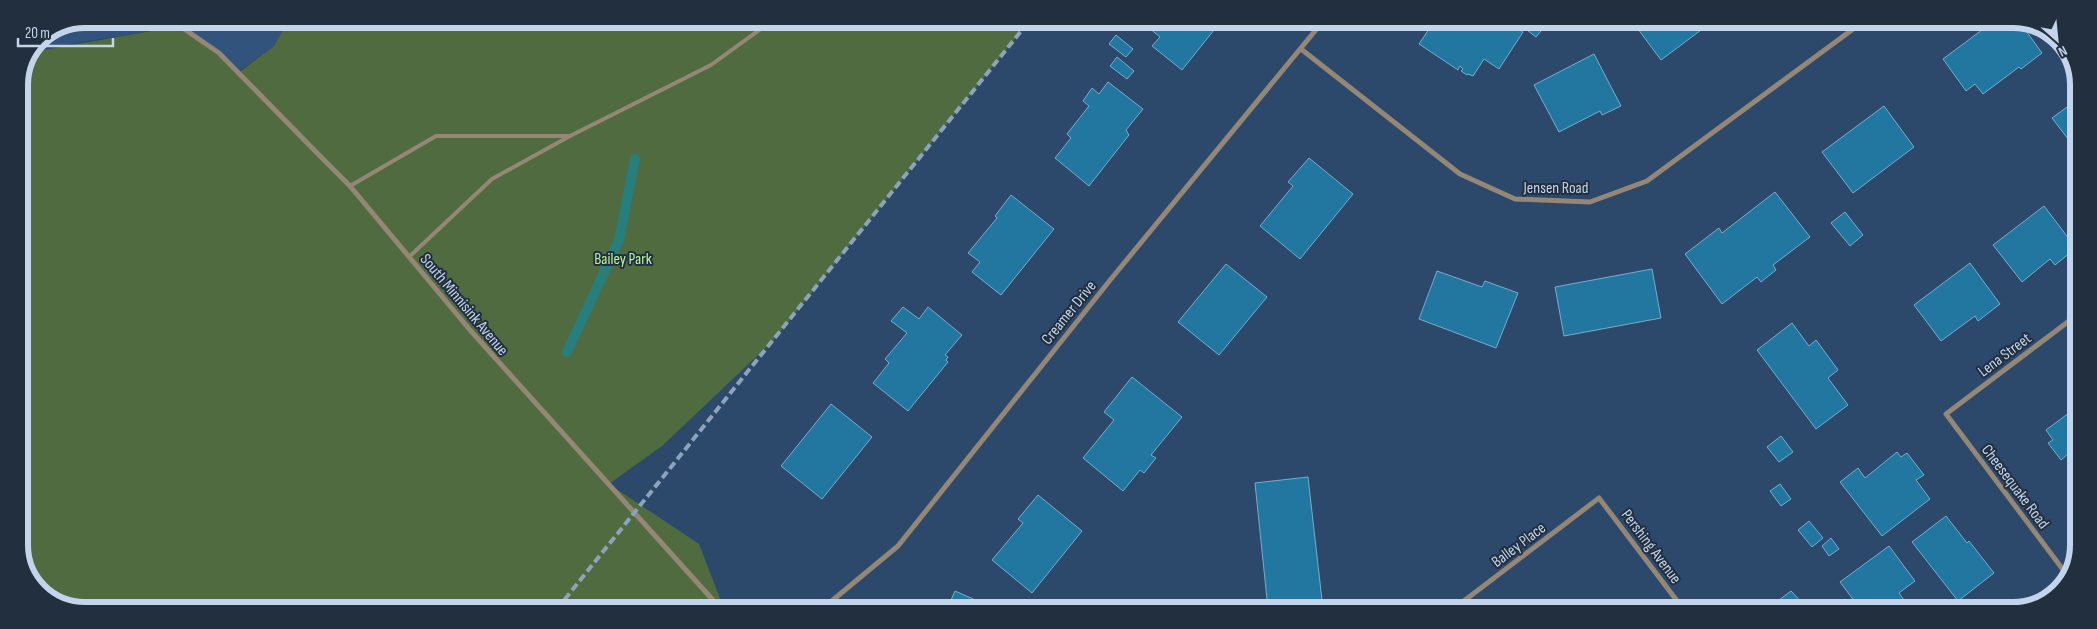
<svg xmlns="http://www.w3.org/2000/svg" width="2097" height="629" font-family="'Sofia Sans Condensed',sans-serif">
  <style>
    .built { fill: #31537c }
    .green { fill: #506b40 }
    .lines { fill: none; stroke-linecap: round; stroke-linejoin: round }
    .stream { stroke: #267e7d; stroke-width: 10 }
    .building { fill: #2277a0; stroke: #79acca }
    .lane { stroke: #958775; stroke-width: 4 }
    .street { stroke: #958775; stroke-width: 5 }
    .rail { stroke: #8da2bc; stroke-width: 4; stroke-dasharray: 8 4; stroke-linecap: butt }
    .labels { text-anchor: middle; stroke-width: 4; stroke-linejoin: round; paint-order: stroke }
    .street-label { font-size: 16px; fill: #c4d4ea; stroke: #222f3f }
    .park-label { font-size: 16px; fill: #bbf49a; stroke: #222f3f }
    .rim { fill: none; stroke: #c4d4ea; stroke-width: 6 }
  </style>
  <rect width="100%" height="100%" fill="#2c496c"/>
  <path class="built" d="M 85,19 L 289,19 L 274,46 L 238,72 L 180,26 L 33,50 L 38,38 Z"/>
  <path class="green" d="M 289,19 L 1030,20 L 773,341 L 662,446 L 609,484 L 699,544 L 724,609 L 68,608 L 33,585 L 19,549 L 19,85 L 32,52 L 180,26 L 219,53 L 238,73 L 274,46 Z"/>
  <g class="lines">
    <path class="stream" d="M 567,352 L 619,240 L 635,159"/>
  </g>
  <path class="building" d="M 1155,20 L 1222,20 L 1182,70 L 1152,46 L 1160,37 L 1149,28 Z
    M 1435,20 L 1517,20 L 1514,26 L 1523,32 L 1499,69 L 1484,59 L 1473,76 L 1468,74 L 1467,75 L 1461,71 L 1463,69 L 1460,66 L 1458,70 L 1419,44 Z
    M 1528,20 L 1549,21 L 1536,37 L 1523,27 Z
    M 1632,21 L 1713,21 L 1661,60 Z
    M 1994,21 L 2019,21 L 2042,53 L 2021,69 L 2019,67 L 1983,94 L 1975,84 L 1966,91 L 1943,59 Z
    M 1116,35 L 1133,49 L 1126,57 L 1109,44 Z
    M 1594,54 L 1621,106 L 1602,115 L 1600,111 L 1559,132 L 1534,85 Z
    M 1117,57 L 1134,71 L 1127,79 L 1110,66 Z
    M 1108,82 L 1143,109 L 1126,130 L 1129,135 L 1089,186 L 1055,158 L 1071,138 L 1067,134 L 1089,106 L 1083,101 L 1092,88 L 1099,94 Z
    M 2078,99 L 2078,152 L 2052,118 Z
    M 1884,106 L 1914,147 L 1853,193 L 1822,152 Z
    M 1309,158 L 1353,194 L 1300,259 L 1260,226 L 1293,186 L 1288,182 Z
    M 1775,192 L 1810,237 L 1773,265 L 1776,270 L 1761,282 L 1757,277 L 1722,304 L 1685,254 L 1719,228 L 1722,233 Z
    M 1011,195 L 1054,229 L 1001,295 L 972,272 L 980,262 L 968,253 L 997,218 L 995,216 Z
    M 2044,206 L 2076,248 L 2055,265 L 2050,259 L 2022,282 L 1993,245 Z
    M 1845,212 L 1863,235 L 1850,246 L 1831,223 Z
    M 1970,263 L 2000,304 L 1978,321 L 1975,316 L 1941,341 L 1914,305 Z
    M 1226,264 L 1267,297 L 1219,355 L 1178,322 Z
    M 1652,269 L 1661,318 L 1564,336 L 1555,287 Z
    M 1437,271 L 1482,287 L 1485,281 L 1518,293 L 1496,348 L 1419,319 Z
    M 903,307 L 919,319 L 928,307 L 962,335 L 945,355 L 948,357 L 946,360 L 948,362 L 908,411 L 873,383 L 889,363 L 885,359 L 907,333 L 891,321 Z
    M 1792,323 L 1809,346 L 1816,340 L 1838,370 L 1828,378 L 1848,405 L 1816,429 L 1757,350 Z
    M 1132,377 L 1182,417 L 1151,455 L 1156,458 L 1144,473 L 1140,470 L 1123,491 L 1083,458 L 1114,420 L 1104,412 Z
    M 831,404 L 872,437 L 822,499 L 781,466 Z
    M 2077,407 L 2076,463 L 2069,453 L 2061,460 L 2048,443 L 2053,440 L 2046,430 Z
    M 1781,436 L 1793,452 L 1779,462 L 1767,447 Z
    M 1897,452 L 1901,457 L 1907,453 L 1924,475 L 1916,480 L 1930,499 L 1882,536 L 1840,482 L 1858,468 L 1865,478 Z
    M 1308,477 L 1323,609 L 1268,609 L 1255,483 Z
    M 1780,484 L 1791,499 L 1781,506 L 1770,491 Z
    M 1038,495 L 1082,531 L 1032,593 L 992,560 L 1023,523 L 1018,519 Z
    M 1946,516 L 1967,543 L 1969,541 L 1994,573 L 1958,601 L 1912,542 Z
    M 1809,521 L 1823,538 L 1812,547 L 1798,530 Z
    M 1831,538 L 1839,549 L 1829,556 L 1822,546 Z
    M 1889,546 L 1915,581 L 1899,593 L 1911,610 L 1861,610 L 1840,582 Z
    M 955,591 L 996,609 L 947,609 Z
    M 1791,591 L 1809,610 L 1766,610 Z"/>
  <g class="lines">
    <path class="lane" d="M 350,186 L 436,136 L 569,136
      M 409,257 L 492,179 L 570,136 L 711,65 L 773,20"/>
    <path class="street" d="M 144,19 L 180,26 L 219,53 L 322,158 L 350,186 L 470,330 L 721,609
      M 1301,49 L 1460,174 L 1515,199 L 1590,202 L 1647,181 L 1864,21
      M 2067,575 L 1946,414 L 2077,315
      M 2029,604 L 2067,575
      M 822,609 L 898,546 L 1111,279 L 1324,20
      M 1452,610 L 1599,498 L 1684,610"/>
    <path class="rail" d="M 557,609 L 1030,20"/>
  </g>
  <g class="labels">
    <g class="street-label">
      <text x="1556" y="193">Jensen Road</text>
      <text transform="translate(465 304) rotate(50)" y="6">South Minnisink Avenue</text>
      <text transform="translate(1068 312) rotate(-51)" y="6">Creamer Drive</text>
      <text transform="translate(2004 354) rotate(-37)" y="6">Lena Street</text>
      <text transform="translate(2016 486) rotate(53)" y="6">Cheesequake Road</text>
      <text transform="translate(1518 544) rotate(-37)" y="6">Balley Place</text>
      <text transform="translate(1652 546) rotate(53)" y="6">Pershing Avenue</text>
    </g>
    <g class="park-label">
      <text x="623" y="264">Bailey Park</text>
    </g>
  </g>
  <path d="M0 0H2097V629H0ZM85 28H2013A57 57 0 0 1 2070 85V545A57 57 0 0 1 2013 602H85A57 57 0 0 1 28 545V85A57 57 0 0 1 85 28Z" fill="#222f3f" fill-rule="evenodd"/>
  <path class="rim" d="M85 28H2013A57 57 0 0 1 2070 85V545A57 57 0 0 1 2013 602H85A57 57 0 0 1 28 545V85A57 57 0 0 1 85 28Z"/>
  <g transform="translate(2057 40) rotate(153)" stroke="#222f3f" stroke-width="4" paint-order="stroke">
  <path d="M0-4L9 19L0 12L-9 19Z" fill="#c4d4ea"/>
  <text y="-8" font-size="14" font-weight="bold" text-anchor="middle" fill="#c4d4ea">N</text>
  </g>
  <path d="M18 38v8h95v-8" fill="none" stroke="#c4d4ea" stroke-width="2.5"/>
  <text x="25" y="38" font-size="15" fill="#c4d4ea" stroke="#222f3f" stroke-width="4" paint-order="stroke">20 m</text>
</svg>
